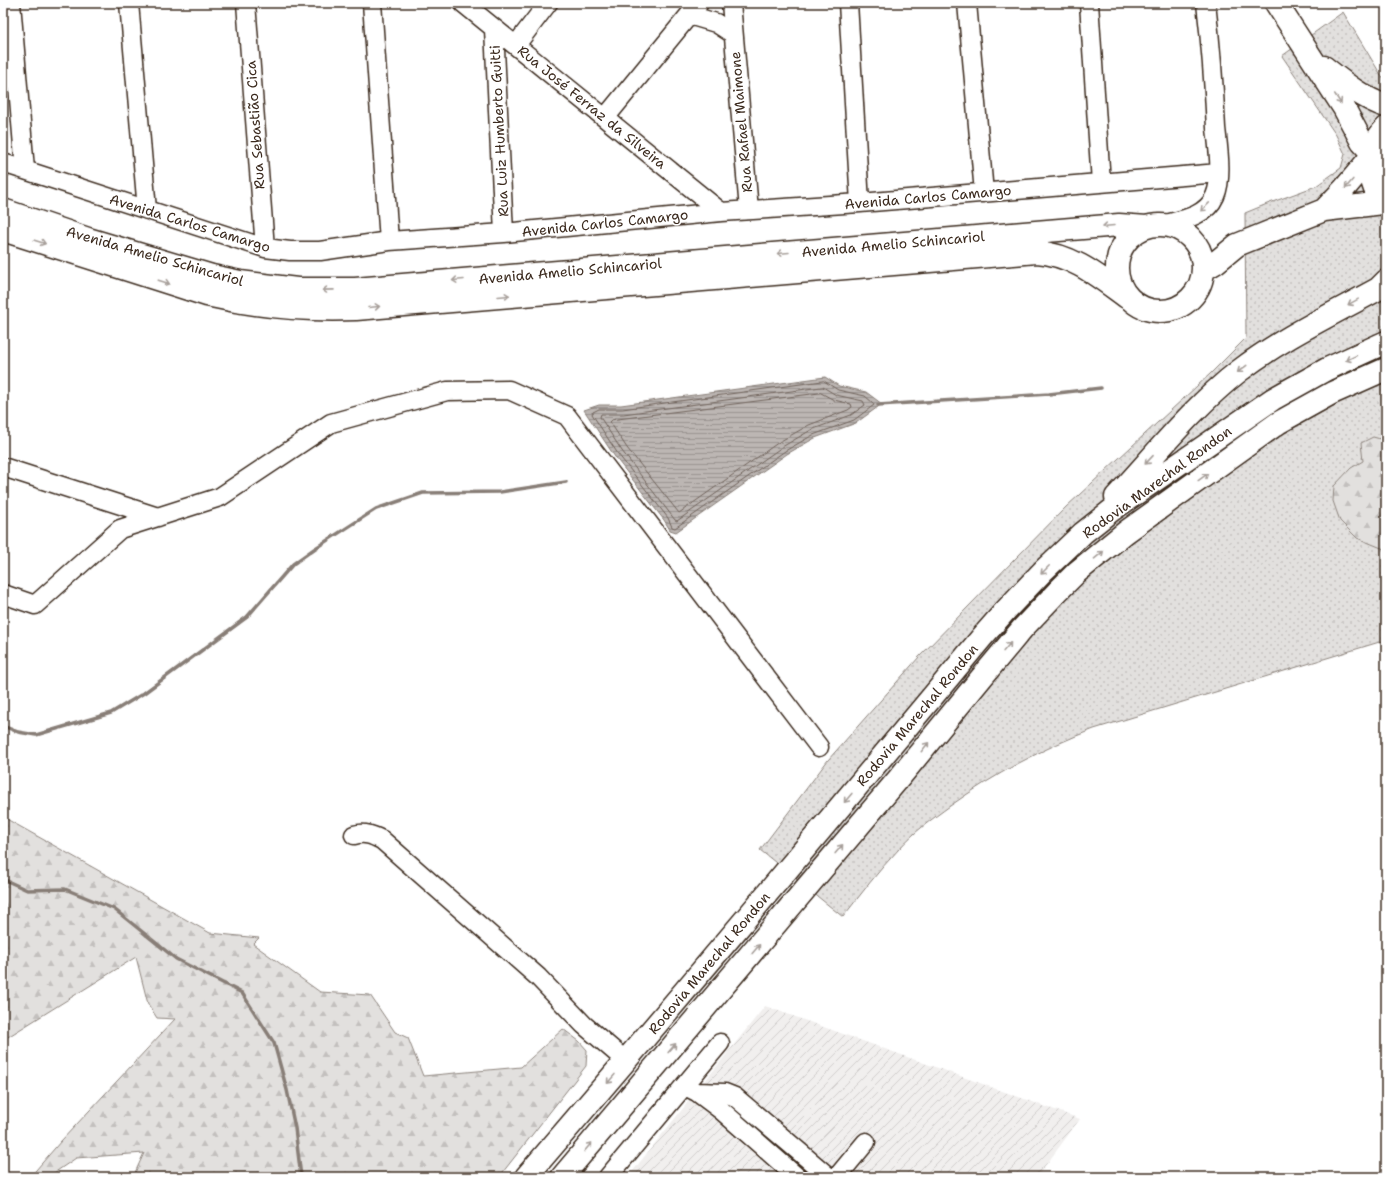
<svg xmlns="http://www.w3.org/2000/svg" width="1389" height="1180" viewBox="0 0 1389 1180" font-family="'Shantell Sans',sans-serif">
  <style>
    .industrial { fill: url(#industrial-furrows) }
    .grass { fill: url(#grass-dots); stroke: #8e857e }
    .forest { fill: url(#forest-firs); stroke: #8e857e }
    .water { fill: url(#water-rules); stroke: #887e77 }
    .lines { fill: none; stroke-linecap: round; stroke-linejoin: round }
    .shore { stroke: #6f625a; stroke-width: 1 }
    .stream { stroke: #887e77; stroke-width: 3.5 }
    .minor-casing { stroke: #3b2a1e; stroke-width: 21 }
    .major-casing { stroke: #3b2a1e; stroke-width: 25 }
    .highway-casing { stroke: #3b2a1e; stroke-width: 25 }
    .minor { stroke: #fff; stroke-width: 18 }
    .major { stroke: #fff; stroke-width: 22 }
    .highway { stroke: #fff; stroke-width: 22 }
    .oneway { stroke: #a79f9a }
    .labels { text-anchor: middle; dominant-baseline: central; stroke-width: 3; stroke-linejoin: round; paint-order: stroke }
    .street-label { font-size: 14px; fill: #3b2a1e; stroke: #fff }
  </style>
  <defs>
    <pattern id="industrial-furrows" width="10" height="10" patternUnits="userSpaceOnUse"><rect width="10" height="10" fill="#f1efee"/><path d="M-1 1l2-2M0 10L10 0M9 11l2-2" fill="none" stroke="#d0cdcc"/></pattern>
    <pattern id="grass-dots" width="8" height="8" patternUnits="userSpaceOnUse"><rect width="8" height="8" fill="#e2e0de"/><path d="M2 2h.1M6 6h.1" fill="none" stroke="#c3c0be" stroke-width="1.8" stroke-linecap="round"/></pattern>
    <pattern id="forest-firs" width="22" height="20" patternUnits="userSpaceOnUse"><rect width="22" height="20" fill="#e2e0de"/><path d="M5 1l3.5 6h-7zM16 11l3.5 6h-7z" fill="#c3c0be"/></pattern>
    <pattern id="water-rules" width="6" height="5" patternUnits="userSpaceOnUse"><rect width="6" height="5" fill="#bcb6b3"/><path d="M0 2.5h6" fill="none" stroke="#9a9491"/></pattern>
  </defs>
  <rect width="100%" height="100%" fill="#fff"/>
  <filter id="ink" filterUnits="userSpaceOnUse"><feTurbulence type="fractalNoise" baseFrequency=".025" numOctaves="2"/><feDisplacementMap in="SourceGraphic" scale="8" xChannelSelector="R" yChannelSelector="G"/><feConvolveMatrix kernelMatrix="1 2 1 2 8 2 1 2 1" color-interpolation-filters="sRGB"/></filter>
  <g filter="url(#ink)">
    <path class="industrial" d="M765,1006L1080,1119L1037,1177H628Z"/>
    <path class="grass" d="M1343,12L1384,80L1386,81V640L1094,729C1043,748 995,774 950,806C932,819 914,832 899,849C879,870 861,894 843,917L760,850L828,760L919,657L1066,507L1210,374L1246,338L1245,213L1267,204L1316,186L1341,168L1345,154L1336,135L1282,56Z"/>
    <path class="forest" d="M1373,437L1384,440L1386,452V549H1384L1357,538L1340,521L1333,501L1334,486L1351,468L1363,461L1361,443Z
      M3,817L210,933L259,938L253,944L320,992L370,995L395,1032L408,1038L423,1076L521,1067L563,1029L579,1041L587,1050L586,1066L499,1177H133L144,1153L76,1158L54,1173L52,1177H30L61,1141L175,1019L157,1018L148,1004L136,957L3,1040Z"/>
    <path class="water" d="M825,377L839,386L866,392L882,404L856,423L815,438L787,454L676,532L670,530L664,520L615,457L584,410L599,405H621Z"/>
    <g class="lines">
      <path class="shore" d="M824,381L838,390L865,396L873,403L874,405L854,420L813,435L785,451L675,528L672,527L668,518L618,454L592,414L593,412L599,409H622Z
        M823,387L836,395L863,401L865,405L851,415L811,430L782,447L677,521L675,520L622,451L600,417L601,414H623Z
        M821,393L834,400L851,404L852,407L848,410L809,425L779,442L679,513L627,448L610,422L612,420Z"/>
      <path class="stream" d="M878,405L1049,394L1101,388
        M3,726L18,732L36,735L111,713L144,693L247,617L293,564L314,549L376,509L423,493L500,492L566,482
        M3,879L27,890L65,889L114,909L176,959L242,993L274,1043L287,1090L295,1128L301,1177"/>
      <defs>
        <path id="minor" d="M11,3L25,170
          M129,3L147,210
          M246,3L265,248
          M372,3L389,241
          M463,3L721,212
          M731,3L749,210
          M848,3L860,203
          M967,3L984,193
          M1089,3L1101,183
          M689,15L716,23L733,34
          M494,29L504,233
          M516,45L548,3
          M605,118L699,3
          M3,163L265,248L290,251H320L389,241L504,233L721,212L860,203L1219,173
          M1161,225C1181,220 1206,217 1215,196C1223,178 1218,147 1216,128C1214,87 1211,45 1206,3
          M3,467L158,517
          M3,594L35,605L120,529L220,497L331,423L447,391L509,390L567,416L819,747
          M354,835C365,832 372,835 382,840L538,977L584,1025L626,1061
          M685,1086L697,1092L725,1093L735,1097L829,1177
          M697,1092L721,1110L797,1177
          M608,1177L720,1043
          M837,1177L866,1142"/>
        <path id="major" d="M1276,3L1344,108L1362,142L1372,153
          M1324,67C1343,82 1362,98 1386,106
          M1386,128C1365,149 1366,185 1386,205
          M3,210L88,239L212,276L240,282L297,289H355L1119,225L1147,227
          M1324,210L1344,189L1371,157
          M1117 268a43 43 0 1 1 86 0a43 43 0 1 1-86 0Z
          M3,230L207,295C258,307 303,311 356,309L1037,252C1074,255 1099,277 1128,298
          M1203,270L1215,263L1237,245L1324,210L1383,203"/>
        <path id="highway" d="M1116,497C1156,454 1193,407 1239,371C1282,338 1331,315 1378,289L1386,281
          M526,1177C680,998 832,817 983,636L1005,611L1044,570L1083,533L1112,510L1273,399L1327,369L1386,342
          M562,1177L900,777L982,677L1022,629L1059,590L1077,572L1126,532L1278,423L1332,393L1386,369"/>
      </defs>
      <use href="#minor" class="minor-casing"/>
      <use href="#major" class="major-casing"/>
      <use href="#highway" class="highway-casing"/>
      <use href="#minor" class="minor"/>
      <use href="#major" class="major"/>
      <use href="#highway" class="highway"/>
    </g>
    <defs><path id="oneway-shaft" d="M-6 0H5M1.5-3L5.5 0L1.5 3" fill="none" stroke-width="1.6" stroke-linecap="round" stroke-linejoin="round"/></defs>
    <g class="oneway">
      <use href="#oneway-shaft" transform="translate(1338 99) rotate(57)"/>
      <use href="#oneway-shaft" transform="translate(1349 184) rotate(130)"/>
      <use href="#oneway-shaft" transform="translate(1205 207) rotate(136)"/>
      <use href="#oneway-shaft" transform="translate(1108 226) rotate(175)"/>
      <use href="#oneway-shaft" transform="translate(40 242) rotate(18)"/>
      <use href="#oneway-shaft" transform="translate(783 253) rotate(175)"/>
      <use href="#oneway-shaft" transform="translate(458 280) rotate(175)"/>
      <use href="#oneway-shaft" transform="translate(164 282) rotate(18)"/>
      <use href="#oneway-shaft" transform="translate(328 290) rotate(179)"/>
      <use href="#oneway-shaft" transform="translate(504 296) rotate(-5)"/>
      <use href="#oneway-shaft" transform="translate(1353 302) rotate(151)"/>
      <use href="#oneway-shaft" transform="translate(374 307) rotate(-5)"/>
      <use href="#oneway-shaft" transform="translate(1351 358) rotate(155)"/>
      <use href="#oneway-shaft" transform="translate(1242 369) rotate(143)"/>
      <use href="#oneway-shaft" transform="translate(1149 460) rotate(133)"/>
      <use href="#oneway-shaft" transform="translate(1203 477) rotate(-36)"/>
      <use href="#oneway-shaft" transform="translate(1099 555) rotate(-40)"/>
      <use href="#oneway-shaft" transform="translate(1045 570) rotate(135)"/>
      <use href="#oneway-shaft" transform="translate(1007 647) rotate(-50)"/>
      <use href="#oneway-shaft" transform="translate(925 747) rotate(-51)"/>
      <use href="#oneway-shaft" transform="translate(848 798) rotate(130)"/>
      <use href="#oneway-shaft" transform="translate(839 849) rotate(-50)"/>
      <use href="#oneway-shaft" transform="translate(756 949) rotate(-50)"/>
      <use href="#oneway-shaft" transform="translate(672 1048) rotate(-50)"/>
      <use href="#oneway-shaft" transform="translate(611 1079) rotate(131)"/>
      <use href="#oneway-shaft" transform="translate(588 1147) rotate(-50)"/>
    </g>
  </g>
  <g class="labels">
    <g class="street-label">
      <text transform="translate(592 107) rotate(39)">Rua José Ferraz da Silveira</text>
      <text transform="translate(741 122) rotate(-95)">Rua Rafael Maimone</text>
      <text transform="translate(255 125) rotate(-94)">Rua Sebastião Cica</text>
      <text transform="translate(499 131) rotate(-93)">Rua Luiz Humberto Guitti</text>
      <text transform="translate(928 197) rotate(-5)">Avenida Carlos Camargo</text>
      <text transform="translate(190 223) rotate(17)">Avenida Carlos Camargo</text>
      <text transform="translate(605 223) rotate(-6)">Avenida Carlos Camargo</text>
      <text transform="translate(893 244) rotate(-5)">Avenida Amelio Schincariol</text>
      <text transform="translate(155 256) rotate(16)">Avenida Amelio Schincariol</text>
      <text transform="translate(570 271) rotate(-5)">Avenida Amelio Schincariol</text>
      <text transform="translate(1157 482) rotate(-36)">Rodovia Marechal Rondon</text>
      <text transform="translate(917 715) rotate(-50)">Rodovia Marechal Rondon</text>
      <text transform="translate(709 963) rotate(-50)">Rodovia Marechal Rondon</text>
    </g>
  </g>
  <rect width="1389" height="1180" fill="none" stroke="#fff" stroke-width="16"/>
  <rect x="8" y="8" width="1373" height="1164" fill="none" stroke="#3b2a1e" stroke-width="1.5" filter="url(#ink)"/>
</svg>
